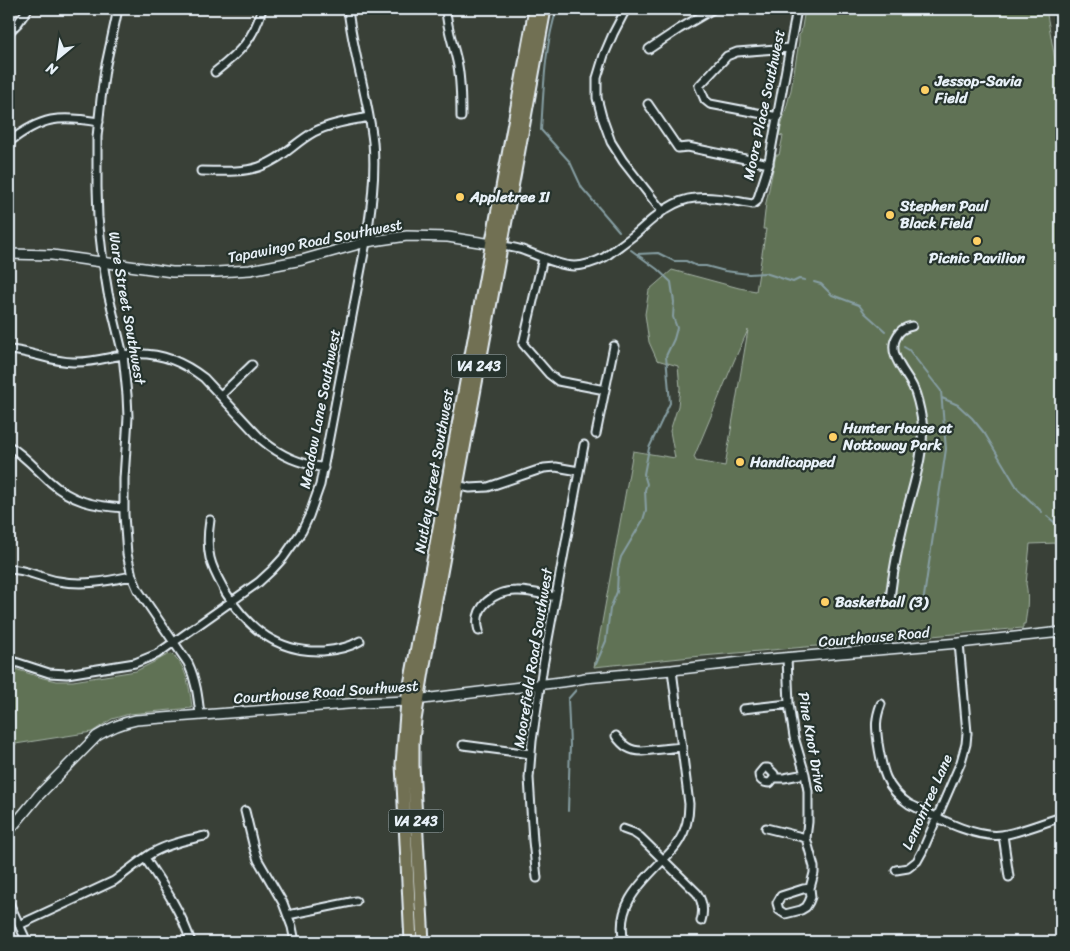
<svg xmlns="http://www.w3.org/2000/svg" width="1070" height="951" viewBox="0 0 1070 951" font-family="Sriracha,sans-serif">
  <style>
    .green { fill: #617255; stroke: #a4b2a6; fill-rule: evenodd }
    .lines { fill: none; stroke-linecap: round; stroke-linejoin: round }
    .stream { stroke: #869ea3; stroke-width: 2 }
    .minor-casing { stroke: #e8f1f8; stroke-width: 11 }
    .tertiary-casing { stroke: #e8f1f8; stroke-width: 12 }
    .primary-casing { stroke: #e8f1f8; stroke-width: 15 }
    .minor { stroke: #26332d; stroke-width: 7 }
    .tertiary { stroke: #26332d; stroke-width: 9 }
    .primary { stroke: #716f52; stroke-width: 11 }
    .poi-dot { fill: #ffd166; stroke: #26332d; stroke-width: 2 }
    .labels { text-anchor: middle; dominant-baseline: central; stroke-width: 4.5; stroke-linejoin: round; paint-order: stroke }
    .shield { fill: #26332d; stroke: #aeb8bb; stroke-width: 1 }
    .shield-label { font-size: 14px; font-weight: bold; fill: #e8f1f8 }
    .poi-label { font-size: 15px; font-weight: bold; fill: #e8f1f8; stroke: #26332d; text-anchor: start }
    .street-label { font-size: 15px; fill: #e8f1f8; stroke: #26332d }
  </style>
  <rect width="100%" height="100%" fill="#394037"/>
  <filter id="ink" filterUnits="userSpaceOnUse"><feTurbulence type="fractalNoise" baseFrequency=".02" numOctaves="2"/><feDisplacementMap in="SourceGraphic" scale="10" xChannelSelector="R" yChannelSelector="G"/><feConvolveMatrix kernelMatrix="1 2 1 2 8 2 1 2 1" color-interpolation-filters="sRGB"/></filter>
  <g filter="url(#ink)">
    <path class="green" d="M805,9H1046L1061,93V547L1057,543L1030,544L1026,584C1029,597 1027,611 1025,624H1023V628L691,657L594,667L633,451L675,458L670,431L678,406L680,388L678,366L657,360L649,342L645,314L649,290L672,270L739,288L756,291L766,229H763L766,203L776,155H779L783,136L779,135L791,90L799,42V35L801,33ZM748,330L725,466L696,461L694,457L734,361Z
      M172,654C187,666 190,690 192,708L129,714L112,719L92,732L9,745V667L43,678L56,681H73L136,671L158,660L167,655Z"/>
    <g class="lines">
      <path class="stream" d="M557,9C544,48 544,89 541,130L570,162L582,188L619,231
        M637,254L658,253L674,261H686L697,266H706L725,271L749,274L765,273L793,282L799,279L805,280
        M814,282L821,284L832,295L859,305L865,313L885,331
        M904,347L909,350L941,391L946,449L922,610
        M942,398L958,405L972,418L985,434L1018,489L1042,512
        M1047,516L1061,528
        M596,664L606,641L610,609L617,592L618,569L621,557L643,520L646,510L645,490L647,484L644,474L649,448L670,403L666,356L674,339L677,328L673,317L674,302L671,282L657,269L631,250
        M568,811L570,745L568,699L576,690"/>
      <defs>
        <path id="minor" d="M118,9L105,69L101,99L97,137V187L98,218L103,262L108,293L123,355L127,395L128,417L124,479V515L127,554L132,576L138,590L188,663C196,680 198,696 200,715
          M446,9C447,31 454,45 458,66C461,83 461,99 461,117
          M626,9L613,34L604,55L597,78V98L602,117L611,142L623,161L662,211
          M9,32L18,23L28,9
          M649,49L679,29L713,9
          M215,72C239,53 254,39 262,9
          M648,104L678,148L688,147L769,164
          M778,117L710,104L705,100L699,86L727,56L737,52L790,48
          M9,142C41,117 59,115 99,122
          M201,171C220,171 240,173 259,167C281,160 294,143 314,132C331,123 350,121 369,117
          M502,246C510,247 518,248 525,251C557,262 571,275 605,257C614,250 624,243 633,236C651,221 670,200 695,198C714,196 734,201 753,204L757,201L768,167L797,9
          M543,258L523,344L549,374L558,381L605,390
          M9,350C31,351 51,362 73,362C89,363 106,358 122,355C153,350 180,359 204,378L262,440C282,457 299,463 324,468
          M221,395L252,365
          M596,434L614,346
          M9,446C24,455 36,469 49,481C72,502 94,506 124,508
          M455,485L470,488L488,487L544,468L556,467L579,471
          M210,520C208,533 207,545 210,558C213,571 220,582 226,593C249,630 279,653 323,651C337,650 348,648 360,641
          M9,569C26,569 41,578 58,581C83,586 107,581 132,576
          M890,600C893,570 899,542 906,514C914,483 925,452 922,421C920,409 918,398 913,387C906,372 886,354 897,336C900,330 906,327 912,326
          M479,631C472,607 494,591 516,591C529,590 543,595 556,597
          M787,658L789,704L794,737L805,774L808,791V822L806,838L814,867V873L810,888L811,897L809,902L806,907L801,910L785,914L779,910L777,903L781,896L803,889L810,888
          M9,660L49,673L67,674L135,663L157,654L259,582L272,570L283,558L302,531L309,516L320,485L366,242C371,209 376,176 373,142C368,97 353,54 348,9
          M881,704C875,720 876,727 878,743C882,769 885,788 909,804C934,816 975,839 1002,835C1021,832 1043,823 1061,817
          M743,709L789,704
          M616,736C623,746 630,751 642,751L682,747
          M463,745L531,754
          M774,778V774L768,768H764L759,774C759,780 763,783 770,783L774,778H784L805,774
          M245,811L254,848L258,860L283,903L292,927L295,942
          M766,828L806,838
          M623,829L634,833L640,837L697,893C703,902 704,911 701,921
          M1003,835L1009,877
          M145,858C163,885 181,911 191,942
          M896,870L908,868L917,861L922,852L961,762L966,744L967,733L959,643
          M537,878L533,841L529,778L532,741L543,666L584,445
          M9,903L27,942
          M288,915L356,901
          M19,925L114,881C127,872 139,861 152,853C168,844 187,840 205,836
          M624,942C615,905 641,883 664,859C670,853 675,848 679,841C686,830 689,817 689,804L672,670"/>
        <path id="tertiary" d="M9,254L52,255L172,272H217L250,270L302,260L366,242L407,236L448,237L498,245
          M9,831L38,796L97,736C110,728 121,723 136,720L361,703L407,701L569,681L585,678L672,670L759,660L959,643L1061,632"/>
        <path id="primary" d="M411,942L402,764L407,701L535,9
          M423,942L413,766V743L415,720L424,665L545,9"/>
      </defs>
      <use href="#minor" class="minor-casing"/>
      <use href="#tertiary" class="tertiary-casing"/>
      <use href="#primary" class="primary-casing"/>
      <use href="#minor" class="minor"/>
      <use href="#tertiary" class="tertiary"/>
      <use href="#primary" class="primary"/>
    </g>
  </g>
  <g class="poi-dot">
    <circle cx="925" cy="90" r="5"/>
    <circle cx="460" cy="197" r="5"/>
    <circle cx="890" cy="215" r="5"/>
    <circle cx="977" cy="241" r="5"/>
    <circle cx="833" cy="437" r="5"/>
    <circle cx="740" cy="462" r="5"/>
    <circle cx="825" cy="602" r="5"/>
  </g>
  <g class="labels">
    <g class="shield">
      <rect x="451.5" y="354.5" width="55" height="23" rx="4"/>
      <rect x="388.5" y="809.5" width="55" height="23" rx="4"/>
    </g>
    <g class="shield-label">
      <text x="479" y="366">VA 243</text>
      <text x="416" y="821">VA 243</text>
    </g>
    <g class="poi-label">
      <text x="935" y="81">Jessop-Savia<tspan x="935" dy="17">Field</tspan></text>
      <text x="470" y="197">Appletree II</text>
      <text x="900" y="206">Stephen Paul<tspan x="900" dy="17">Black Field</tspan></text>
      <text x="977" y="258" text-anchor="middle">Picnic Pavilion</text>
      <text x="843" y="428">Hunter House at<tspan x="843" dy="17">Nottoway Park</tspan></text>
      <text x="750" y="462">Handicapped</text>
      <text x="835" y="602">Basketball (3)</text>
    </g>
    <g class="street-label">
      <text transform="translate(764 105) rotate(-78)">Moore Place Southwest</text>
      <text transform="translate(315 241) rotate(-11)">Tapawingo Road Southwest</text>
      <text transform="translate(127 308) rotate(80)">Ware Street Southwest</text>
      <text transform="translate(320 409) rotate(-79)">Meadow Lane Southwest</text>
      <text transform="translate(434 471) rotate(-80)">Nutley Street Southwest</text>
      <text transform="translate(874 637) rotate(-5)">Courthouse Road</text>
      <text transform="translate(533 658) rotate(-81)">Moorefield Road Southwest</text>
      <text transform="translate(326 692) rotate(-4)">Courthouse Road Southwest</text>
      <text transform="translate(812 742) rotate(80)">Pine Knot Drive</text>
      <text transform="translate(927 802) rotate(-66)">Lemontree Lane</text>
    </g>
  </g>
  <rect width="1070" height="951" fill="none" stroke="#26332d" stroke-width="30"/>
  <rect x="15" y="15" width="1040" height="921" fill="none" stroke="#e8f1f8" stroke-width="2" filter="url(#ink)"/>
  <g transform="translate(58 58) rotate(209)" stroke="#26332d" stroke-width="4" paint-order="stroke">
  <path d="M0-4L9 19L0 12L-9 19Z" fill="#e8f1f8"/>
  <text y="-8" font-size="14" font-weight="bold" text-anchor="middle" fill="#e8f1f8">N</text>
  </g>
</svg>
